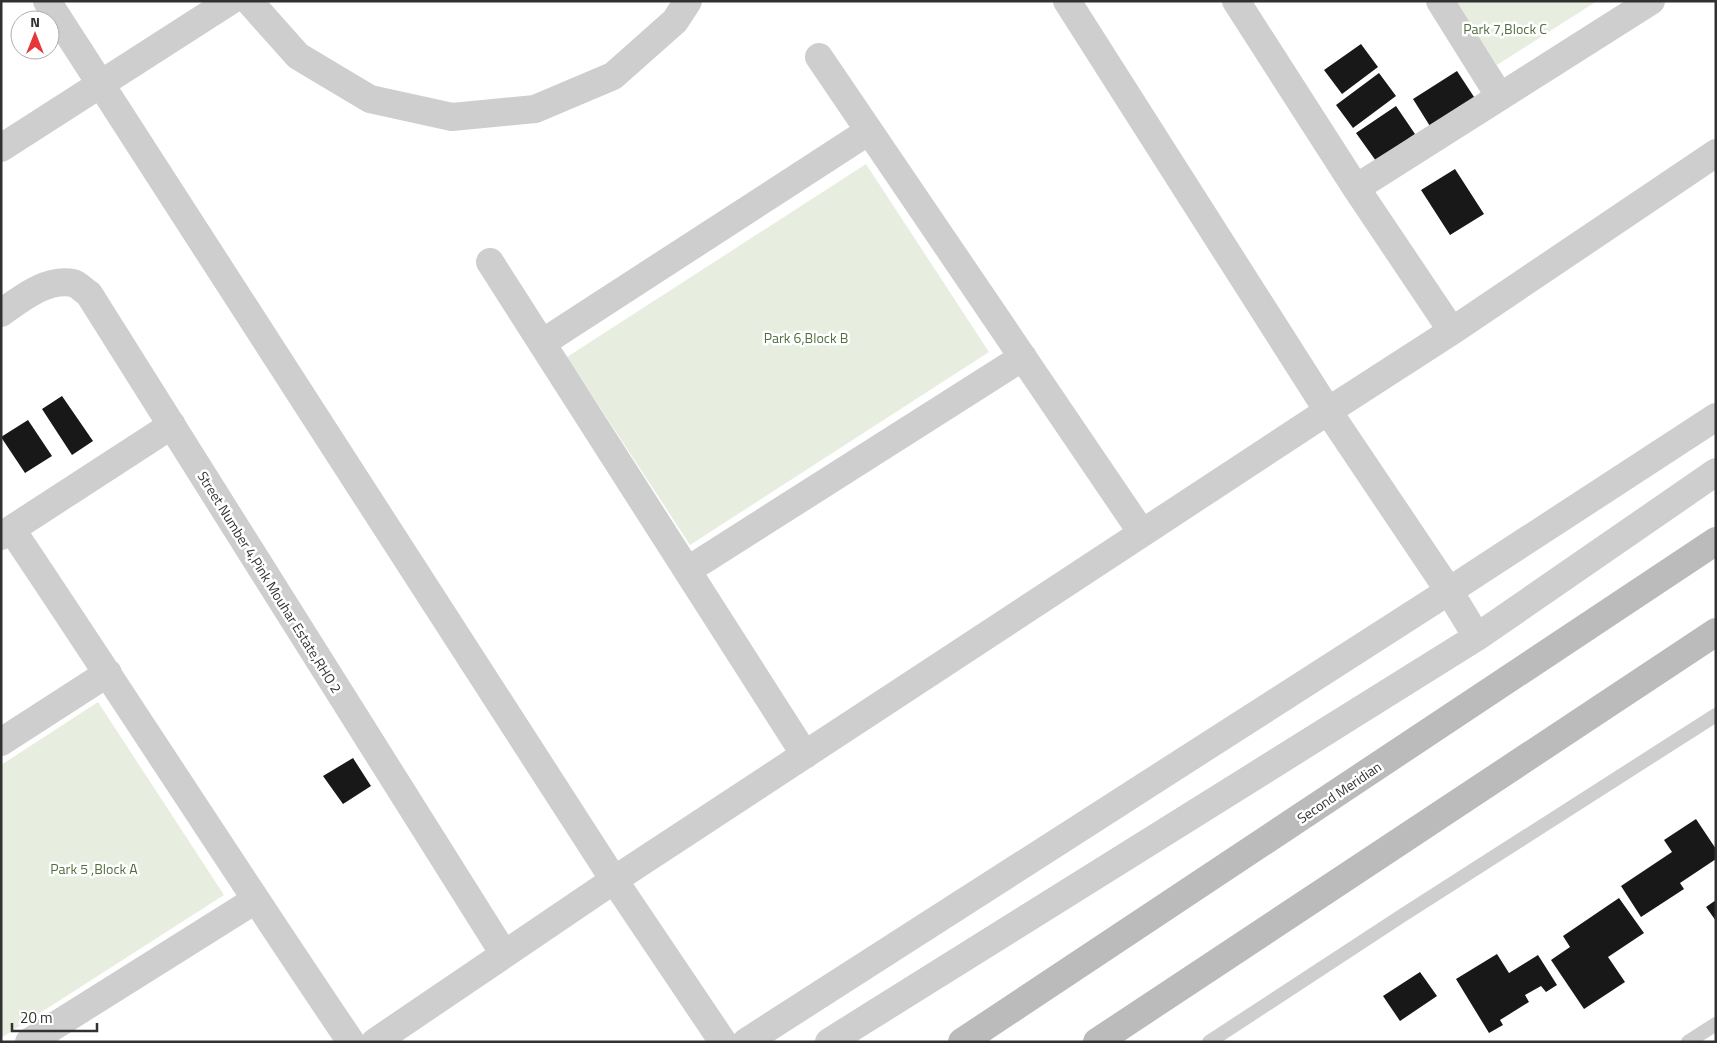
<svg xmlns="http://www.w3.org/2000/svg" width="1717" height="1043" viewBox="0 0 1717 1043" font-family="'Titillium Web',sans-serif">
  <style>
    .green { fill: #e7eee0 }
    .building { fill: #181818 }
    .lines { fill: none; stroke-linecap: round; stroke-linejoin: round }
    .lane { stroke: #cecece; stroke-width: 14 }
    .street { stroke: #cecece; stroke-width: 28 }
    .secondary { stroke: #bbb; stroke-width: 28 }
    .labels { text-anchor: middle; dominant-baseline: central; stroke-width: 5; stroke-linejoin: round; paint-order: stroke }
    .park-label { font-size: 14px; fill: #526e3e; stroke: #fff }
    .street-label { font-size: 14px; fill: #313131; stroke: #fff }
  </style>
  <rect width="100%" height="100%" fill="#fff"/>
  <path class="green" d="M1456,1H1597L1497,65Z
    M866,164L989,352L690,545L567,357Z
    M98,702L224,895L1,1038V765Z"/>
  <path class="building" d="M1361,44L1378,67L1342,94L1324,70Z
    M1457,71L1478,103L1433,131L1413,99Z
    M1379,73L1396,96L1353,128L1336,105Z
    M1396,106L1415,134L1376,161L1356,133Z
    M1455,169L1484,214L1450,235L1421,190Z
    M62,396L93,441L72,455L42,409Z
    M28,420L52,456L25,473L1,437Z
    M353,758L371,786L343,804L323,776Z
    M1696,819L1716,849V859L1680,883L1684,889L1641,917L1621,886L1672,852L1664,840Z
    M1619,898L1644,933L1608,957L1625,982L1584,1009L1551,960L1570,947L1563,936Z
    M1716,900V921L1706,907Z
    M1497,954L1509,973L1538,955L1557,985L1546,992L1541,986L1525,995L1529,1002L1500,1020L1503,1025L1489,1033L1456,979Z
    M1420,972L1437,996L1400,1021L1383,996Z"/>
  <g class="lines">
    <path class="lane" d="M1209,1042L1403,915L1716,715
      M1688,1042L1716,1024"/>
    <path class="street" d="M47,1L614,880L723,1042
      M249,1L298,56L370,99L452,117L535,109L613,76L675,21L688,1
      M1067,1L1328,411L1449,591L1477,637
      M1236,1L1356,188L1452,331
      M1440,1L1500,97
      M819,57L1142,533
      M1,148L230,1
      M1356,188L1651,1
      M490,262L805,755
      M1,313C21,299 46,278 73,283C78,284 84,291 89,294L504,954
      M542,343L869,131
      M12,530C126,700 236,872 351,1042
      M1,536L172,425
      M688,570L1023,357
      M1,742L108,673
      M29,1042L255,900
      M375,1042L614,880L1328,411L1452,331L1716,153
      M746,1042L1449,591L1716,417
      M829,1042L1477,637L1716,472"/>
    <path class="secondary" d="M962,1042L1716,541
      M1097,1042L1716,632"/>
  </g>
  <g class="labels">
    <g class="park-label">
      <text x="1505" y="28">Park 7,Block C</text>
      <text x="806" y="337">Park 6,Block B</text>
      <text x="94" y="868">Park 5 ,Block A</text>
    </g>
    <g class="street-label">
      <text transform="translate(270 582) rotate(58)">Street Number 4,Pink Mouhar Estate,RHO 2</text>
      <text transform="translate(1339 792) rotate(-34)">Second Meridian</text>
    </g>
  </g>
  <rect width="1717" height="1043" fill="none" stroke="#313131" stroke-width="5"/>
  <g transform="translate(35 35)"><circle r="24" fill="#ffffff" stroke="#adadad"/>
  <path d="M0-4L9 19L0 12L-9 19Z" fill="#e5373a"/>
  <text y="-8" font-size="14" font-weight="bold" text-anchor="middle" fill="#313131">N</text>
  </g>
  <path d="M12 1023v8h85v-8" fill="none" stroke="#313131" stroke-width="2.5"/>
  <text x="20" y="1023" font-size="15" fill="#313131" stroke="#ffffff" stroke-width="4" paint-order="stroke">20 m</text>
</svg>
